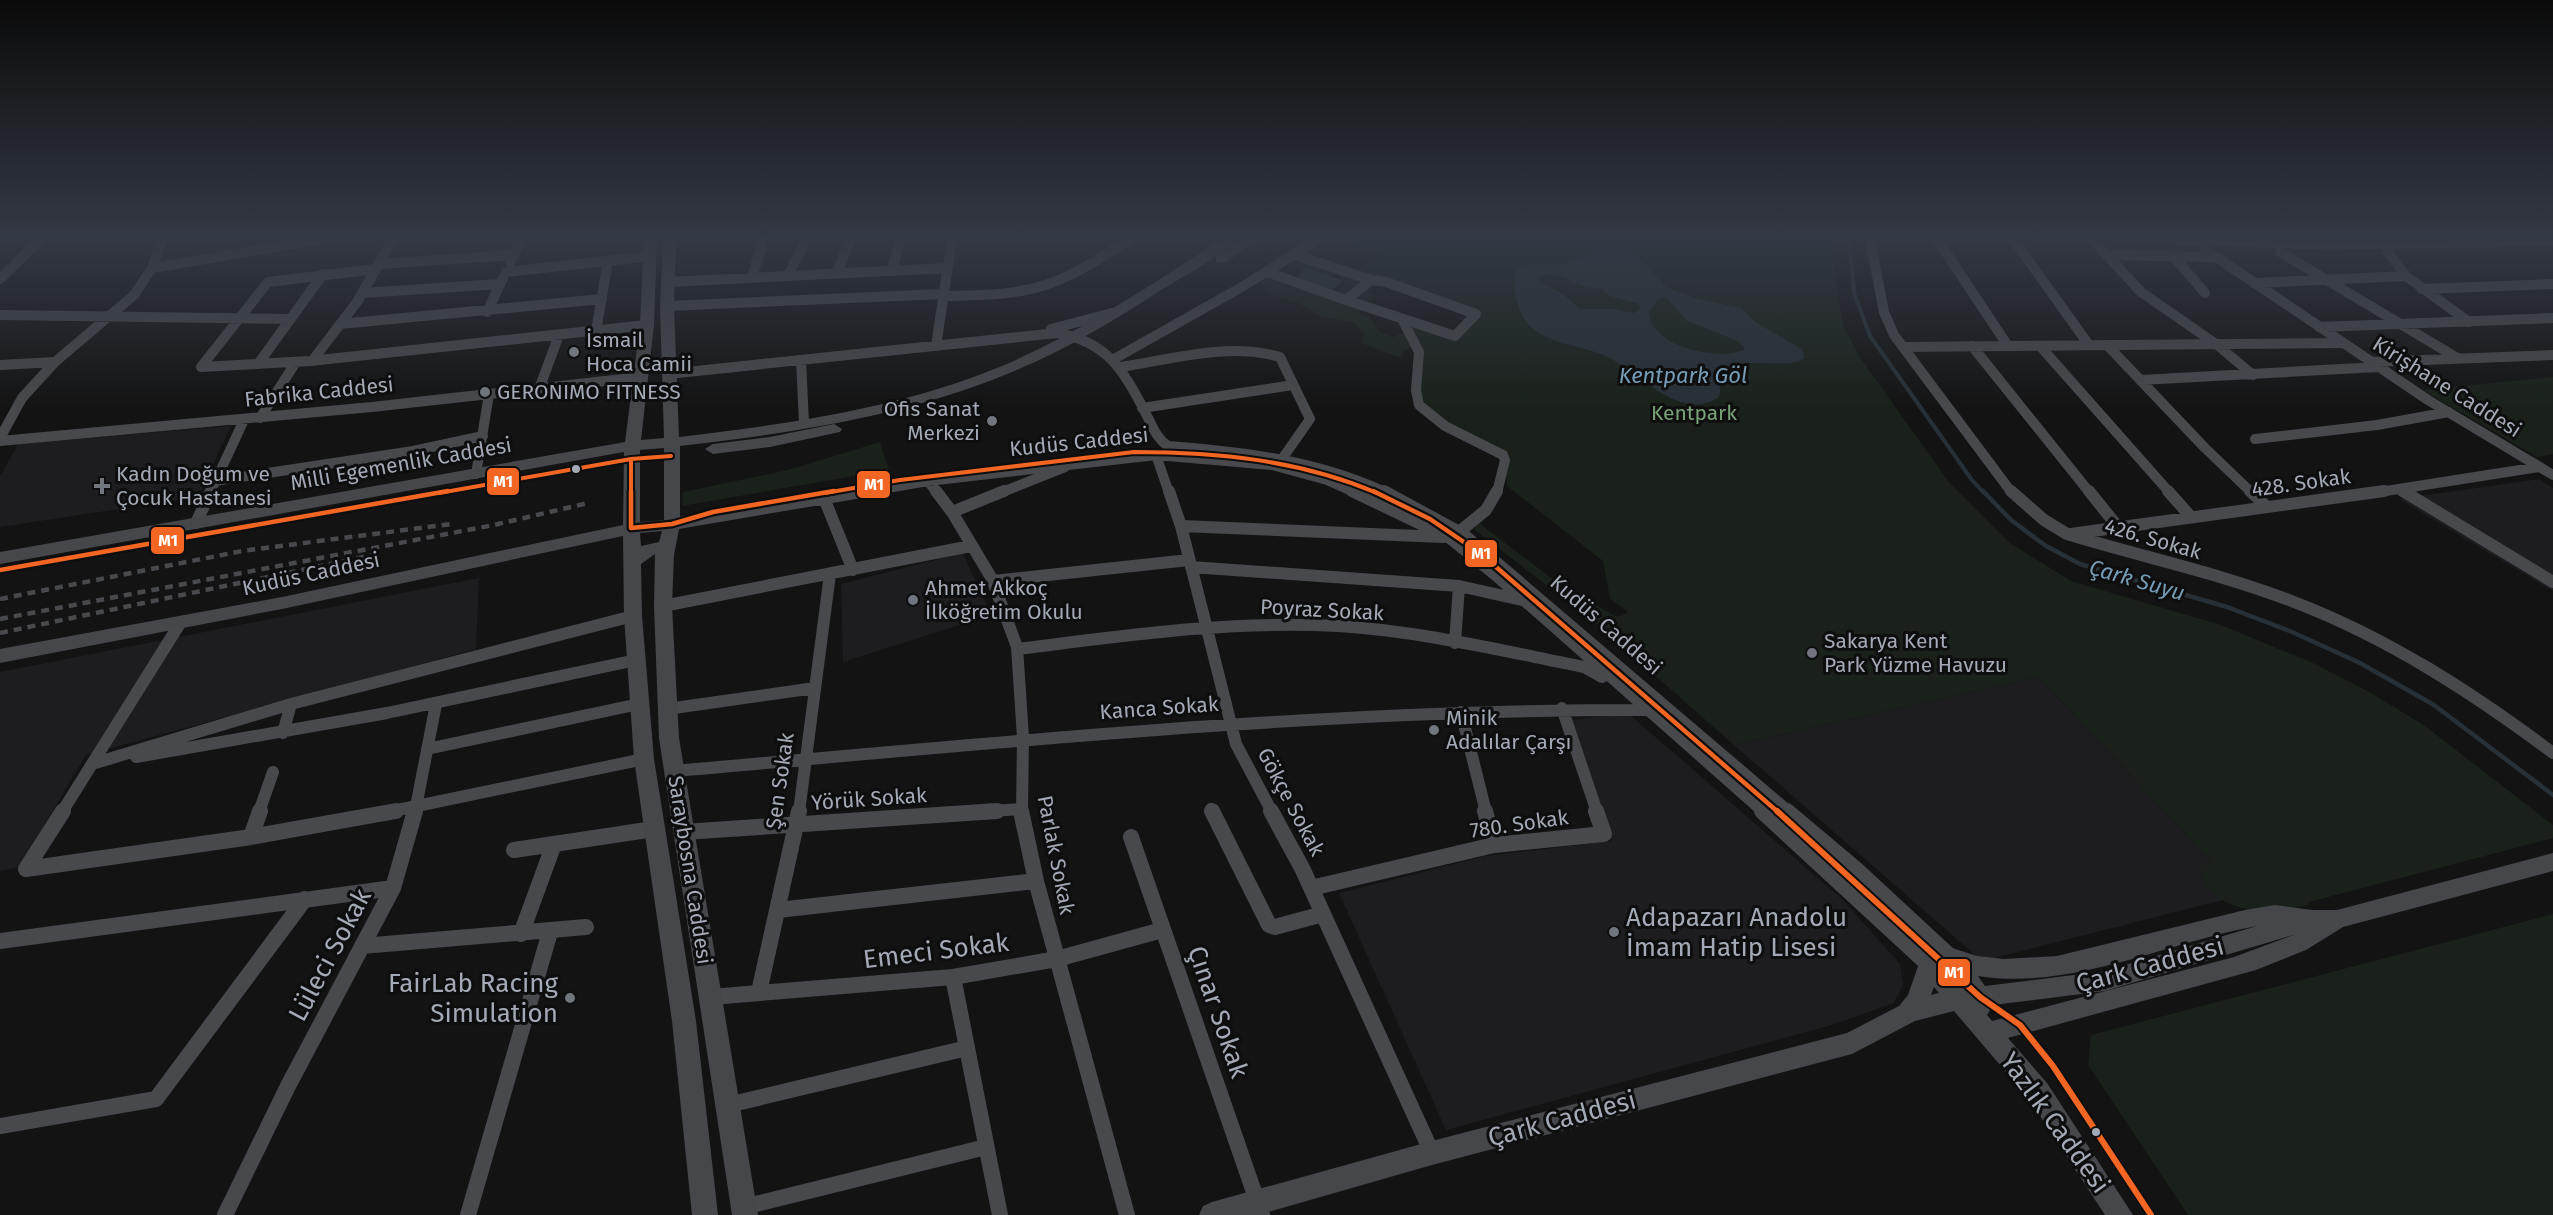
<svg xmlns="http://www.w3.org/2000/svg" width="2553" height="1215" viewBox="0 0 2553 1215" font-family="'Fira Sans',sans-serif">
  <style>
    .built { fill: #1d1d20 }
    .green { fill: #19211a }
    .water { fill: #263036; fill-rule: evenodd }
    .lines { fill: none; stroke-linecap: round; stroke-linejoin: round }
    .stream-far1 { stroke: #263036; stroke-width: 4 }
    .stream { stroke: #263036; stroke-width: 4.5 }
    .street-far2 { stroke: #47494c; stroke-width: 10 }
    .street-far1 { stroke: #47494c; stroke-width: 12 }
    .street { stroke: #47494c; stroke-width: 16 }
    .secondary { fill: #46474b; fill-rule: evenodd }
    .rail { stroke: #47494c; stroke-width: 4.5; stroke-dasharray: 8 6; stroke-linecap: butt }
    .bus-1-far2-casing { stroke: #0e0e0f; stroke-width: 8 }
    .bus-1-far1-casing { stroke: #0e0e0f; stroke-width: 9 }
    .bus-1-casing { stroke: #0e0e0f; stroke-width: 10 }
    .bus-1-far2 { stroke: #f26522; stroke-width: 4 }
    .bus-1-far1 { stroke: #f26522; stroke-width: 4.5 }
    .bus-1 { stroke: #f26522; stroke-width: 6 }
    .poi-dot { fill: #71757d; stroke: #0e0e0f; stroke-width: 2 }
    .bus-dot { fill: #a3aab6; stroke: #0e0e0f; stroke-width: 2 }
    .labels { text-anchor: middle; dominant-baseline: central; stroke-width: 6; stroke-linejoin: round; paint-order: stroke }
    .poi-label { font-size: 21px; fill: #a3aab6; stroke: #0e0e0f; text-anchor: start }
    .street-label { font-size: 21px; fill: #a3aab6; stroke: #0e0e0f }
    .park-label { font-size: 21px; fill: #78a378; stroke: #0e0e0f }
    .water-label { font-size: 22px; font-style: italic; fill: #769cb5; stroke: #0e0e0f }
    .near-poi-label { font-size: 26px; fill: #a3aab6; stroke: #0e0e0f; text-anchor: start }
    .near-street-label { font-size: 26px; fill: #a3aab6; stroke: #0e0e0f }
    .line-badge { stroke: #0e0e0f; stroke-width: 2 }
    .badge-label { font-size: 16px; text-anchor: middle; font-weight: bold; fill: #fff }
  </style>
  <rect width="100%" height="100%" fill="#131313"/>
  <path class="built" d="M231,426L198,497L0,527V476L18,444Z
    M2539,479L2553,488V591L2399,499Z
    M963,553L991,615L843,662L841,584Z
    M479,578L476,649L86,755L19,867L0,871V672Z
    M2039,677L2243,895L1982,961L1734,745Z
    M1629,714L1843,900L1900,964L1903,985L1894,1003L1832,1025L1446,1130L1339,893L1486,856L1612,841L1570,720Z"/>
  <path class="green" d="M1337,239H1830L1843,326L1861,359L1949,482L2010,543L2071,581L2221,625L2313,663L2373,694L2425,726L2553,825V838L2309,902L2308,905C2275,913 2233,917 2208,887C2204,881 2202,871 2200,865L2212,862L2039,677L1734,745L1600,627L1474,529L1479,523L1566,589L1617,617L1628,612L1610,599L1603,561L1507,486L1505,460L1418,405L1415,346L1405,350L1400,358L1361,343L1365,334L1353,322L1323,317L1296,302L1269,295L1260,284L1266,275C1289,283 1327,305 1346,284L1337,274C1324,281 1303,275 1293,266L1294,261C1328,258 1346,263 1372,284L1373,289L1369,291L1376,297L1368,302L1359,314L1369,316L1379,331L1393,337L1406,331L1403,321L1455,336L1476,314L1358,271L1380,254Z
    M2553,377V454L2537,457L2423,390Z
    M880,442L889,470L682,506L683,492L788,470Z
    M2553,914V1215H2188L2088,1065L2091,1035Z"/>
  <path class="water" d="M1611,248L1635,254L1666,287L1694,298L1741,308L1755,322L1802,349L1804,358C1787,373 1728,350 1720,378C1719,384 1721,391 1719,397C1678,424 1640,370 1605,356C1572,341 1526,345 1517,301C1514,290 1513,280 1517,270C1532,259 1551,268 1567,263C1583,259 1594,248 1611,248ZM1546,274L1561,276L1584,287L1602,289L1610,296L1639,304L1640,309L1634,313L1613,309H1580L1563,294L1540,283L1538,277ZM1666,297L1687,321L1738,341L1744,347V350C1718,361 1650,347 1649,312L1658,299Z
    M1307,268L1344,281L1332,290L1296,277Z"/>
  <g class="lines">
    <path class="stream-far1" d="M1849,239L1854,293L1870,336L1972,480L1984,493"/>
    <path class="stream" d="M1983,491L2011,520L2046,546L2080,564L2227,607L2292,632L2360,663L2434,705L2553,795"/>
    <path class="street-far2" d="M1870,239L1884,312L1894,335L2012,493
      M1937,239L2008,346
      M2013,239L2089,345
      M2092,239L2141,292L2216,344L2253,375
      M2204,246L2206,250L2428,400L2553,475
      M2280,252L2459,359
      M2388,252L2406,276L2469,322
      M2106,255L2216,257
      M2174,257L2205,293
      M510,262L521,239
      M378,264L513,255
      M152,268L323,239
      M376,269L268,282L201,367L310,361L647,325
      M892,271L900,239
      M506,272L651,256
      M1267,272L1346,300L1371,280L1296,255
      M836,274L851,239
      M788,276L806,239
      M752,278L763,239
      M0,279L41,239
      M668,282L947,268
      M2254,283L2406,276
      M2422,289L2553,284
      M362,293L500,284
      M943,296C977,295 1012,296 1045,285C1076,275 1103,256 1131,239
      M1346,300L1455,336L1476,314L1386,282L1371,280
      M667,306L943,294
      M487,312L503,278
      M0,315L291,319
      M1403,321L1419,352L1416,390L1419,405L1445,426L1503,455L1505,460L1497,493
      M340,324L602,299
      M2319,327L2553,318
      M1051,329L1112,313
      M596,331L608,261
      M2107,345L2205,448L2252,493
      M936,346L952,239
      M1972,346L2090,493
      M2040,346L2170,493
      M1904,347L2342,343
      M1114,359L1240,288L1319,239
      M801,360L804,423
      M312,361L357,302L393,239
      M2370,362L2553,355
      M258,364L323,274
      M0,365L55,362
      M1121,367C1173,359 1228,342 1280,357L1310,419L1282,459
      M668,374L1057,333C1106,341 1124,370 1145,412C1152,425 1156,438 1168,446C1244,452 1317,460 1387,493
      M2140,380L2378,367
      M539,389L559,335
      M1142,408L1293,385
      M260,418L296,362
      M0,438L22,398L55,362L134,295L152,268L162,239
      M2255,439L2377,425L2449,412
      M0,441L372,407L641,377
      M1156,455L1169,493
      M476,474L489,394
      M215,481L413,451L483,436
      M928,481L937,493
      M2399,489L2405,493
      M210,493L244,420
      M858,493L928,481L1156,455L1272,465L1327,480L1356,493
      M1000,493L1065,467
      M2373,493L2539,467"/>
    <path class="street-far1" d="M936,491L952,512L992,579L1017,647L1023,738L1022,812
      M1169,491L1181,526L1236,744L1272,812
      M1352,491L1450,538L1497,576L1764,812
      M1384,491L1463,534L1789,812
      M2011,491L2044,520L2067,534C2142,557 2220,573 2294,602C2388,638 2473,693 2553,753
      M2089,491L2118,527
      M2168,491L2191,517
      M2250,491L2267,507
      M2403,491L2553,582
      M824,498L853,570
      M952,512L1004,491
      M196,523L211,491
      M672,524L867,491
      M1181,526L1443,537
      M1459,532L1486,510L1497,491
      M2071,534L2384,491
      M1191,567L1459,586L1522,600
      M993,581L1189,560
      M663,606L971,546
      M1455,643L1459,586
      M1017,649C1123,636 1230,620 1338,626C1421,631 1503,651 1584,667L1602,677
      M1562,708L1597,812
      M667,709L815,688
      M1461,712L1486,812
      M283,733L291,704
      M427,749L639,704
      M136,757L387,713L636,660
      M92,764L179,625
      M674,771C999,743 1322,709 1649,710
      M1211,809L1213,812
      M62,812L92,764L291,704L633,616
      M259,812L273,772
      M388,812L644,759
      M415,812L436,704
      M799,812L830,574
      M975,812L1021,809"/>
    <path class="street" d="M1021,811L1036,881L1127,1215
      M1212,811L1269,925L1275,927L1323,914
      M1271,811L1303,870L1432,1153
      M1485,811L1494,845
      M1762,811L1929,965
      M1787,811L1857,870L1952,958
      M684,832L997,811
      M251,837L260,811
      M1131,837L1262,1215
      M514,850L654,829
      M26,869L63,811
      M26,869L251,837L396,811
      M1311,888L1494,845L1604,834L1596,811
      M778,910L1036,881
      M521,934L554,844
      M0,941L393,888
      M362,946L586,927
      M953,977L1000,1215
      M759,992L799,811
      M711,997L953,977L1057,959L1162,930
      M728,1105L967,1048
      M0,1126L156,1099L305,899
      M744,1207L986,1147
      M225,1215L288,1086L393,888L415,811
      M468,1215L550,932"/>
    <path class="secondary" d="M644,239H657L654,325L641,440L664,438L660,306L663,239H676L674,306L679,437C787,424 896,409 997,368C1077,335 1149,286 1222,239H1237C1221,257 1180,278 1158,292C1110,323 1060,353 1007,374C902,417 791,433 680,446V524L674,555L672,606L679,738L758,1215H732L659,738L654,606L655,554L641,564L642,616L654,759L696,1021L718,1215H692L672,1021L634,759L624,616L623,536L282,609L0,663V649L282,597L623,525L624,452L0,564V552L625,442L640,325ZM664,448V520L640,522V450ZM662,531L659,542L641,546L640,533Z
      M1243,239H1259L1226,262H1216V256Z
      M2164,239L2332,242L2553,239V246L2332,250L2211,246L2205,243C2197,250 2172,245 2164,239Z
      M834,424L842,429L840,432L770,447L713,454L705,449L713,444L770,437Z
      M2553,853V871L2343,927L2306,950L2256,970L2008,1038L2047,1083L2133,1215H2105L2029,1099L1954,1011L1915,1021L1852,1054L1432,1165L1258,1215H1199L1203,1206L1212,1202L1432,1141L1847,1033L1899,1006L1908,995L1921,958C1935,953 1940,961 1948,971L1941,958L1944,951L1952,948L1977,956L2004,959L2057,956L2245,910L2275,905L2312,910H2337ZM2257,926L2105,971L1985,986L1978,976C2071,991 2167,942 2257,926ZM2296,934L2234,957L1992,1021L1987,1015L1993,1005L2105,991ZM1934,987L1939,993L1931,995Z"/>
    <path class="rail" d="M0,599L242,551L451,524
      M0,619L494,525L588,503
      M0,633L378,554"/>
    <defs>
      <path id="bus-1-far2" d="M631,459V493
        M439,493L631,459L671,456
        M825,493L900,480L1134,452C1217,452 1300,460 1377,493"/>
      <path id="bus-1-far1" d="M631,491V528L672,524L713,512L834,491
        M1373,491L1430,519L1480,553L1778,812
        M0,570L448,491"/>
      <path id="bus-1" d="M1777,811L1980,997L2020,1025L2053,1066L2151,1215"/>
    </defs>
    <use href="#bus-1-far2" class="bus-1-far2-casing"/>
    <use href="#bus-1-far1" class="bus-1-far1-casing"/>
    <use href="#bus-1" class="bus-1-casing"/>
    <use href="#bus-1-far2" class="bus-1-far2"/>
    <use href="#bus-1-far1" class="bus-1-far1"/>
    <use href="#bus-1" class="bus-1"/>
  </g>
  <linearGradient id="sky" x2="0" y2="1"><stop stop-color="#0a0a0a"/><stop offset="0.58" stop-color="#333944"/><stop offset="1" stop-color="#333944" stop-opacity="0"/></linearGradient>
  <rect width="2553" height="409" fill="url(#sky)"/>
  <g class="poi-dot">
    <circle cx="574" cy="352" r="6"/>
    <circle cx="485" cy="392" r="6"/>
    <circle cx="992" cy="421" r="6"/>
    <path d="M99 477h6v6h6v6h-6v6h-6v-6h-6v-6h6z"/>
    <circle cx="913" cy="600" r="6"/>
    <circle cx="1812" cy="653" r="6"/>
    <circle cx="1434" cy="730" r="6"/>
    <circle cx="1614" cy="932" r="6"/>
    <circle cx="570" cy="998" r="6"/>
  </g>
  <g class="bus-dot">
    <circle cx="576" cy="469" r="5"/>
    <circle cx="2096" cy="1132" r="5"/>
  </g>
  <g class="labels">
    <g class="poi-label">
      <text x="586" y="340">İsmail<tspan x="586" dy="24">Hoca Camii</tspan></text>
      <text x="497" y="392">GERONIMO FITNESS</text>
      <text x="980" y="409" text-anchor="end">Ofis Sanat<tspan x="980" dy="24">Merkezi</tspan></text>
      <text x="116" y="474">Kadın Doğum ve<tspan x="116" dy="24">Çocuk Hastanesi</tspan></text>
      <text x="925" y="588">Ahmet Akkoç<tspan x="925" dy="24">İlköğretim Okulu</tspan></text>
      <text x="1824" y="641">Sakarya Kent<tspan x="1824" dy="24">Park Yüzme Havuzu</tspan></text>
      <text x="1446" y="718">Minik<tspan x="1446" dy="24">Adalılar Çarşı</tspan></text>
    </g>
    <g class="street-label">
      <text transform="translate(2447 387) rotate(32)">Kirişhane Caddesi</text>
      <text transform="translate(319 392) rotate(-6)">Fabrika Caddesi</text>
      <text transform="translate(1079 442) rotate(-6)">Kudüs Caddesi</text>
      <text transform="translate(401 464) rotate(-10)">Milli Egemenlik Caddesi</text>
      <text transform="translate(2301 483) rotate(-8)">428. Sokak</text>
      <text transform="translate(2153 539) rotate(16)">426. Sokak</text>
      <text transform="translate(311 574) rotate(-12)">Kudüs Caddesi</text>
      <text transform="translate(1322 610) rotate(3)">Poyraz Sokak</text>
      <text transform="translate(1606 625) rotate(41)">Kudüs Caddesi</text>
      <text transform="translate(1159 708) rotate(-4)">Kanca Sokak</text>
      <text transform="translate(780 781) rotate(-82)">Şen Sokak</text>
      <text transform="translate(869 799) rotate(-4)">Yörük Sokak</text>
      <text transform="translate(1291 802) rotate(62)">Gökçe Sokak</text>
      <text transform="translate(1519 824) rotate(-8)">780. Sokak</text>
      <text transform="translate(1056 855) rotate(79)">Parlak Sokak</text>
      <text transform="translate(690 870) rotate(81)">Saraybosna Caddesi</text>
    </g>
    <g class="park-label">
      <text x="1694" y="413">Kentpark</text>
    </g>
    <g class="water-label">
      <text x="1683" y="375">Kentpark Göl</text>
      <text transform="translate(2137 580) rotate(16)">Çark Suyu</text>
    </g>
    <g class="near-poi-label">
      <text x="1626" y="917">Adapazarı Anadolu<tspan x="1626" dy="30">İmam Hatip Lisesi</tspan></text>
      <text x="558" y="983" text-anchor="end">FairLab Racing<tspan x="558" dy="30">Simulation</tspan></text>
    </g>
    <g class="near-street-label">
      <text transform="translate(936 951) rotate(-7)">Emeci Sokak</text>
      <text transform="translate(330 955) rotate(-62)">Lüleci Sokak</text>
      <text transform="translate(2150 965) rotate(-15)">Çark Caddesi</text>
      <text transform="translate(1218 1012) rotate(71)">Çınar Sokak</text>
      <text transform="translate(1562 1119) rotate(-15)">Çark Caddesi</text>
      <text transform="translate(2055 1123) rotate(54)">Yazlık Caddesi</text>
    </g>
  </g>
  <g class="line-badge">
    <rect x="486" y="467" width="34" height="29" rx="6" fill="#f26522"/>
    <rect x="856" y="470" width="35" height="29" rx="6" fill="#f26522"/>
    <rect x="150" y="526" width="35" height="29" rx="6" fill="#f26522"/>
    <rect x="1464" y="539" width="34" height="29" rx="6" fill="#f26522"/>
    <rect x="1937" y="958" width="34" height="29" rx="6" fill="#f26522"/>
  </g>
  <g class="badge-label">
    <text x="503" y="487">M1</text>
    <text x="874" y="490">M1</text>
    <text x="168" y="546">M1</text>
    <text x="1481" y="559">M1</text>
    <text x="1954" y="978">M1</text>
  </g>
</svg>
